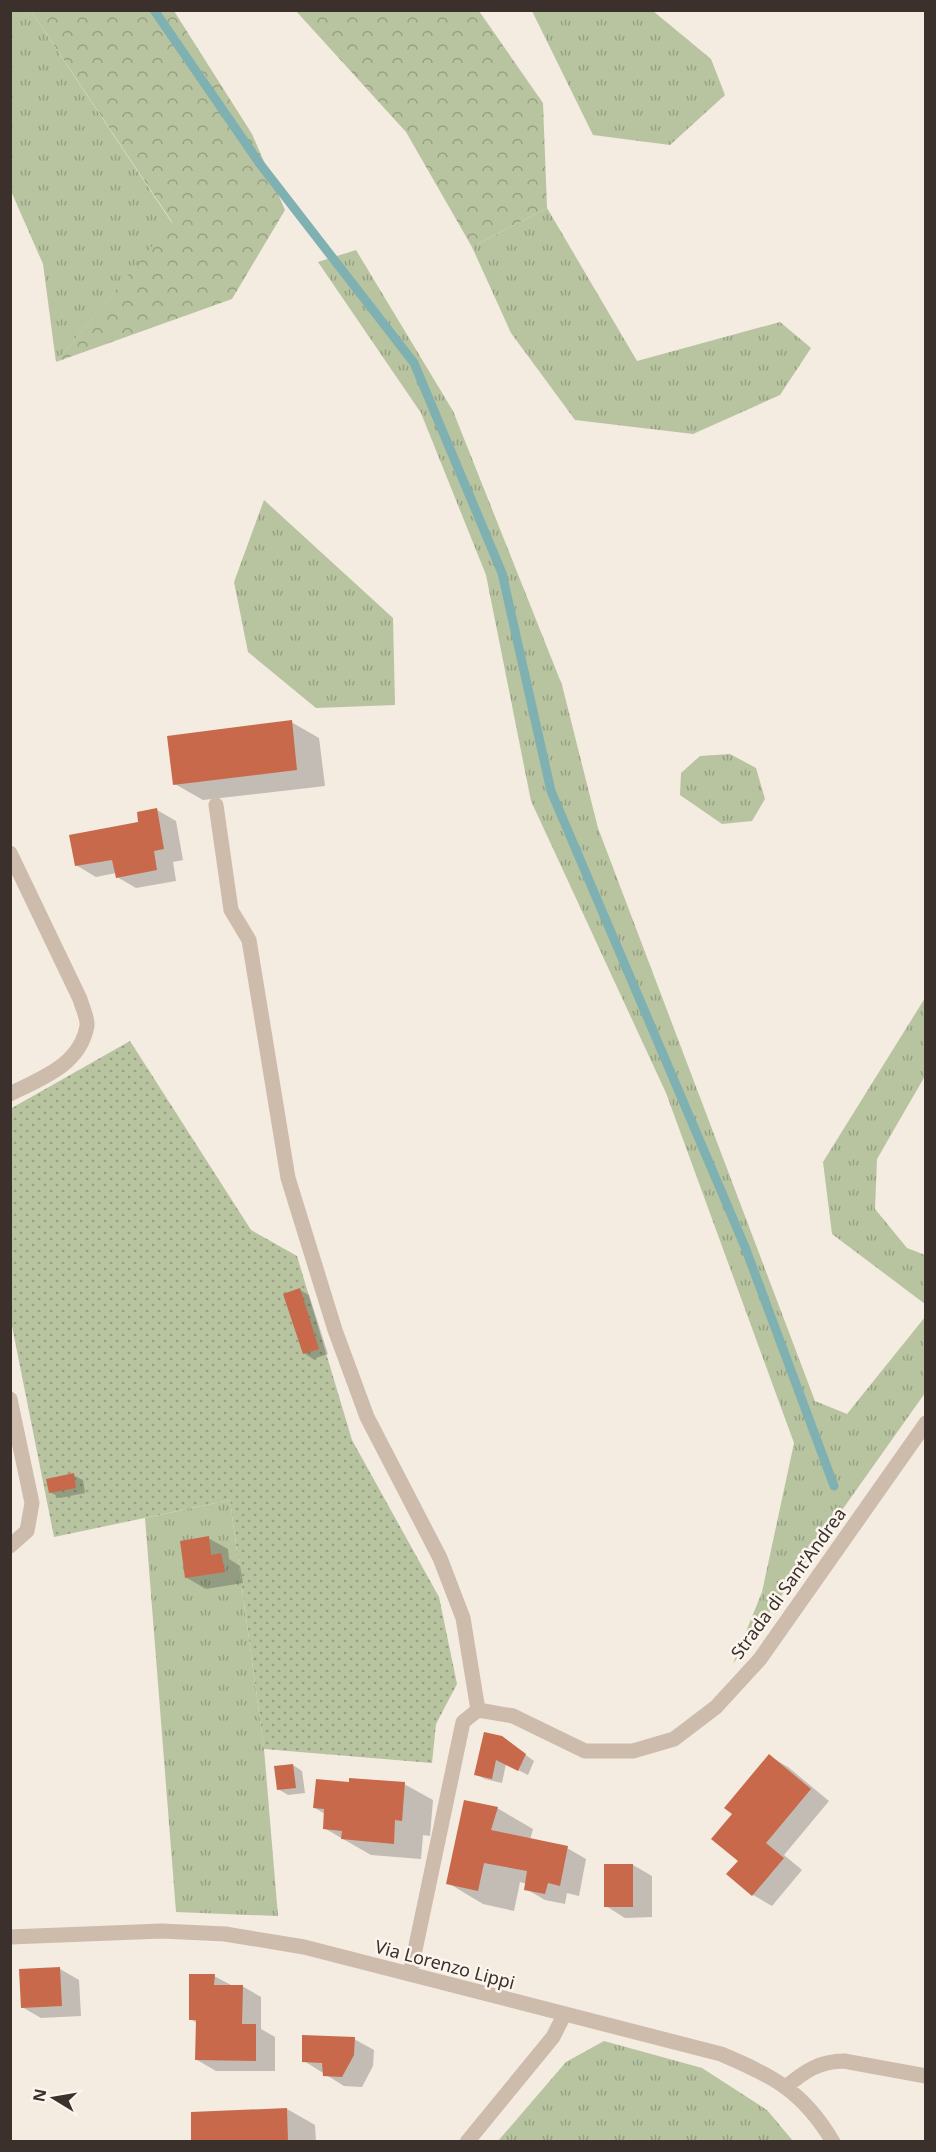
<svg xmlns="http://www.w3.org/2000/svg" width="936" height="2152" viewBox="0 0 936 2152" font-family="'Noto Sans',sans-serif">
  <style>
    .grass { fill: url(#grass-tufts) }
    .forest { fill: url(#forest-crowns) }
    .garden { fill: url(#garden-dots) }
    .shadow { fill: #0003 }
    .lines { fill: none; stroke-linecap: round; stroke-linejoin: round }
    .stream { stroke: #7fb0b2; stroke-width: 9 }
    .building { fill: #c8694b }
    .minor { stroke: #cdbbac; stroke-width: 15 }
    .labels { text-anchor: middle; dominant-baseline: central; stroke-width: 5; stroke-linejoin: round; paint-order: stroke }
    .street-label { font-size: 18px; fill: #3b302b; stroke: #fbf5ee }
  </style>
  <defs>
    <pattern id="grass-tufts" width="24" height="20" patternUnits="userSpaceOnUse" patternTransform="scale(1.5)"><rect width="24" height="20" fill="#b8c4a0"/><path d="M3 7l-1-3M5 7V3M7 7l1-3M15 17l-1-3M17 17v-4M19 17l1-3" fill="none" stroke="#97a083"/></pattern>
    <pattern id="forest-crowns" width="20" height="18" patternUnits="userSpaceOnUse" patternTransform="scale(1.5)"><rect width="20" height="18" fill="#b8c4a0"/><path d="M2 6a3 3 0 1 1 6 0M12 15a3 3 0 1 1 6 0" fill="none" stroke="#97a083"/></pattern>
    <pattern id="garden-dots" width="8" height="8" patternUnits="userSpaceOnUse" patternTransform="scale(1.5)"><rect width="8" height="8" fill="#b8c4a0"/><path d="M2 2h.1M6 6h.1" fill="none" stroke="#97a083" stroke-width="1.8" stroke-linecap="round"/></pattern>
  </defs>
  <rect width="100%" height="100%" fill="#f4ebe1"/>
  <path class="grass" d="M10,11H31L172,223L56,362L43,264L11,191Z
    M532,11H653L711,59L725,95L670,145L593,135Z
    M547,208L637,361L780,322L811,348L780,395L693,434L575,420L511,333L472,247Z
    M356,250L453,411L562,685L598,828L815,1401L847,1414L925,1317V1393L733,1664L762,1592L794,1443L666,1093L531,801L486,575L421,413L318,262Z
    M264,500L393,618L395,705L316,708L248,652L234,582Z
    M730,754L756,768L765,799L752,821L722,824L680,795L681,773L700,756Z
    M925,998V1076L877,1159L875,1209L907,1248L925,1255V1304L832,1234L823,1162Z
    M230,1500L264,1749L278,1916L176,1912L145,1518Z
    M604,2041L702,2068L767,2110L793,2141H498L566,2062Z"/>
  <path class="forest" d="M31,11H174L252,134L285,210L232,299L56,362L172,222Z
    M296,11H479L543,103L547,208L472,247L406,132Z"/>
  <path class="garden" d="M130,1041L251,1230L297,1256L352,1440L439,1597L457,1684L436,1724L432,1763L264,1749L230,1500L54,1537L11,1321L10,1109Z"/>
  <path class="shadow" d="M291,722L319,738L325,786L203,800L175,784Z
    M157,810L176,821L183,860L173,862L176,881L136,888L117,877L116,873L96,877L76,865L140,823Z
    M300,1290L309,1295L328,1354L313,1359L304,1353Z
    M73,1475L83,1480L85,1493L60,1498L50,1492Z
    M208,1538L228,1549L229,1559L240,1566L243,1583L206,1589L187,1578Z
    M502,1737L534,1761L528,1775L506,1764L502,1783L485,1779L475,1774Z
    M769,1756L788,1767L829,1801L784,1855L802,1870L772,1906L753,1895L728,1874L740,1861L734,1814Z
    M293,1765L302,1771L305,1793L288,1795L278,1789Z
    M350,1783L404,1784L433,1800L430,1836L423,1835L421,1859L371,1855L324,1828L325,1814L315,1808Z
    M497,1808L533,1829L530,1840L567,1848L586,1859L579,1896L567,1893L565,1904L545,1900L526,1889L527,1884L520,1882L514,1911L483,1904L448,1883Z
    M633,1865L652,1876V1917L625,1918L606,1906Z
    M60,1969L79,1980L81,2016L41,2018L22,2007L21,1971Z
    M214,1976L233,1986H242L261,1997V2029L275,2037V2071H216L197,2060V2023L190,2019Z
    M354,2039L374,2050L373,2066L362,2087L344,2086L304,2061Z
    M287,2109L315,2125L316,2142H192V2114Z"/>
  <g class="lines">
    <path class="stream" d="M154,10L260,164L414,363L502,573L551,791L745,1247L834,1486"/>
  </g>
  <path class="building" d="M292,720L297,770L173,785L167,736Z
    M157,808L164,849L154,851L157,870L116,878L112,860L75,866L69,835L138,822L137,812Z
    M300,1288L319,1349L303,1354L283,1294Z
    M74,1473L76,1488L49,1493L46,1479Z
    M209,1536L211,1555L221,1553L225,1572L185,1578L180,1541Z
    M484,1732L502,1736L526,1754L518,1771L496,1760L492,1779L474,1775Z
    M769,1754L811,1789L766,1843L784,1858L752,1896L726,1874L738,1861L711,1839L732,1814L724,1808Z
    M293,1764L296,1788L277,1790L274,1766Z
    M349,1778L405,1782L402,1821L395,1820L394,1844L341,1839L342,1831L323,1829L324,1809L313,1808L316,1779L349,1782Z
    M464,1800L498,1807L491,1830L568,1846L560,1886L548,1883L545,1894L524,1890L527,1871L484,1863L478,1891L446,1884Z
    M604,1864H633V1907H604Z
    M60,1967L62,2006L21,2008L19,1969Z
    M189,1974H215L214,1985H243L242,2024H256V2061L195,2060L196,2020H189Z
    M302,2035L355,2037L354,2055L342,2077L323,2076L322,2063L302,2062Z
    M287,2108L288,2142H191V2112Z"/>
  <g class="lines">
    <path class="minor" d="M216,805L231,910L249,940L288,1178L335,1330L367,1417L440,1558L463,1618L478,1710
      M10,853L80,999C82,1007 88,1018 87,1026C80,1065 42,1078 10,1094
      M10,1399L32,1503L27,1531L10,1546
      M10,1937L162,1931L225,1934L304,1947L721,2054C773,2076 803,2091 833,2142
      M410,1974L463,1722L478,1710L513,1716L585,1751H633L674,1739L716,1707L760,1659L926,1423
      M787,2086C805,2071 820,2061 844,2061L926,2076
      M467,2142L553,2037L564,2015"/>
  </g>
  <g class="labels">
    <g class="street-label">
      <text transform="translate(788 1583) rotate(-54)">Strada di Sant'Andrea</text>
      <text transform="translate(445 1964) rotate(15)">Via Lorenzo Lippi</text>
    </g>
  </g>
  <rect width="936" height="2152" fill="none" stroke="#3b302b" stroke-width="24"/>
  <g transform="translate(54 2098) rotate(281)" stroke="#fbf5ee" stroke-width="4.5" paint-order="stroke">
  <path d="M0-4.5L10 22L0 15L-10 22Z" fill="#3b302b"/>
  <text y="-9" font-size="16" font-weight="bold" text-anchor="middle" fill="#3b302b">N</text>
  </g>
</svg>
